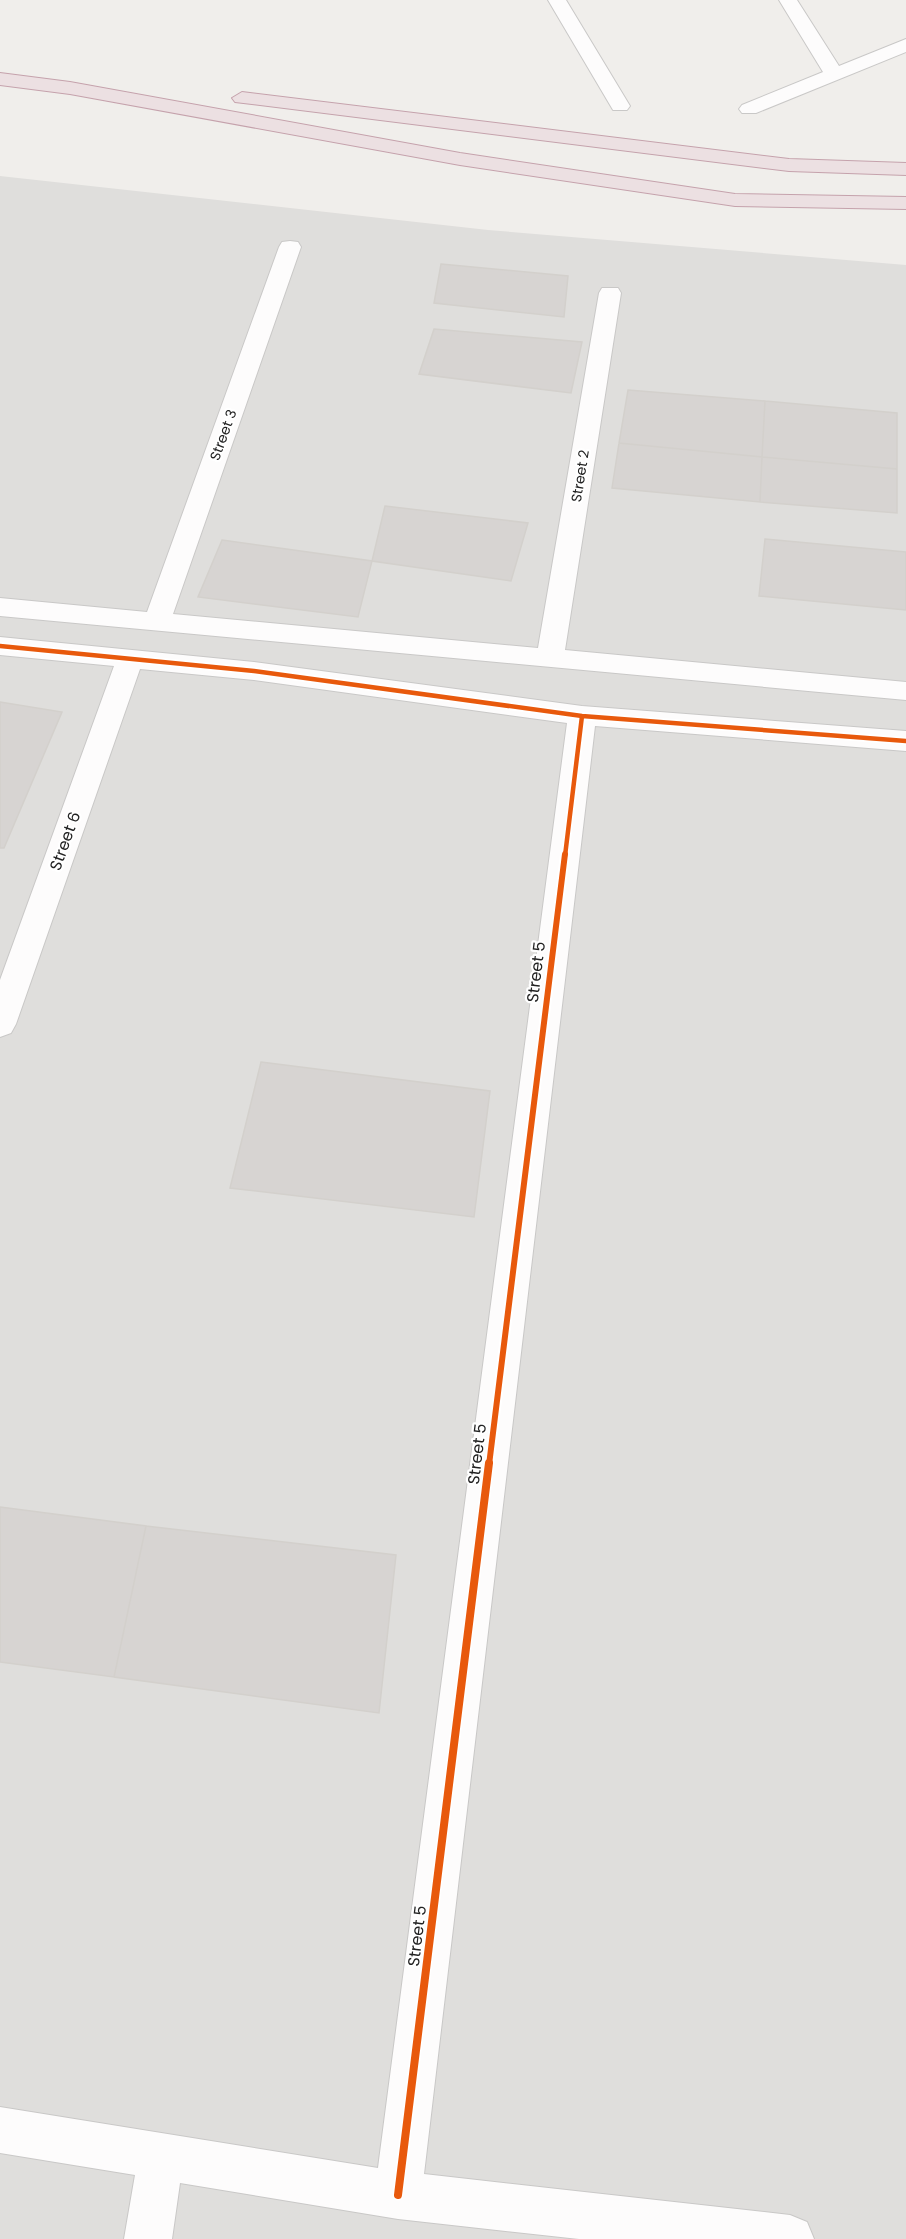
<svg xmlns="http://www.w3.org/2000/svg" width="906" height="2239" viewBox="0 0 906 2239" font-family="Poppins,sans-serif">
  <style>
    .residential { fill: #dfdedc }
    .building { fill: #d7d4d2; stroke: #d3d0cc; stroke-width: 1.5 }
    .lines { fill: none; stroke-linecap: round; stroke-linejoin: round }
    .minor-casing { stroke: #c9c8c7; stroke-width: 2 }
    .highway-casing { stroke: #c5a2ac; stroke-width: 2 }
    .minor { fill: #fdfcfc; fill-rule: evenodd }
    .highway { fill: #ece0e2; fill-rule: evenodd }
    .cycleway-far2-casing { stroke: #fff; stroke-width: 8 }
    .cycleway-far1-casing { stroke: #fff; stroke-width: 10 }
    .cycleway-casing { stroke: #fff; stroke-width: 11 }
    .cycleway-far2 { stroke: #e8590c; stroke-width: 4.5 }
    .cycleway-far1 { stroke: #e8590c; stroke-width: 6 }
    .cycleway { stroke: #e8590c; stroke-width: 8 }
    .labels { text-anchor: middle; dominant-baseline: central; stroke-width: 4.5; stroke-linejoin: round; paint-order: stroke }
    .far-street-label { font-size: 14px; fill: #222; stroke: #fff }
    .street-label { font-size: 16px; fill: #222; stroke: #fff }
  </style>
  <rect width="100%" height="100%" fill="#f0eeeb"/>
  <path class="residential" d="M0,176L488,230L906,265V2239H0Z"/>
  <path class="building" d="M441,264L568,276L564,317L434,303Z
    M434,329L582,342L571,393L419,374Z
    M628,390L765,401L762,457L619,443Z
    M765,401L897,413V469L762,457Z
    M619,443L762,457L760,502L612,488Z
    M762,457L897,469V513L760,502Z
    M385,506L528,523L511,581L372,561Z
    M765,539L906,552V610L759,596Z
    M222,540L372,561L358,617L198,597Z
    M0,702L62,712L4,848H0Z
    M261,1062L490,1091L474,1217L230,1188Z
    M0,1507L146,1526L114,1677L0,1662Z
    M146,1526L396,1555L379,1713L114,1677Z"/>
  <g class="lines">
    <defs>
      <path id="minor" d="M548,0H566L630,106L627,110H613Z
        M779,0H797L839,66L906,39V52L756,113H742L739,109L742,105L823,72Z
        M290,241L298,242L301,247L173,614L538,648L599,293L602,288H618L621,293L565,650L906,682V700L0,616V598L147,612L279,247L282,242Z
        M0,637L254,662L582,706L906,731V751L595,726L424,2174L790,2215L807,2222L814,2239H579L398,2219L180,2183L172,2239H124L135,2175L0,2153V2107L378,2168L567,723L254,680L140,669L16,1024L11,1033L0,1037V980L114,666L0,655Z"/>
      <path id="highway" d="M0,73L70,82L460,153L735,194L906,197V209L735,206L460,165L70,94L0,85Z
        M242,92L789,159L906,163V175L789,171L235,102L232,98Z"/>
    </defs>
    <use href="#minor" class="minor-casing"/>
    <use href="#highway" class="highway-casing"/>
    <use href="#minor" class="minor"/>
    <use href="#highway" class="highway"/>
    <defs>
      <path id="cycleway-far2" d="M0,646L254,671L582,716L906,741
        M565,856L582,716"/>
      <path id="cycleway-far1" d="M489,1465L565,854"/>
      <path id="cycleway" d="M398,2195L489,1463"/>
    </defs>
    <use href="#cycleway-far2" class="cycleway-far2-casing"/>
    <use href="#cycleway-far1" class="cycleway-far1-casing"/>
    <use href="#cycleway" class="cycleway-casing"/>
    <use href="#cycleway-far2" class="cycleway-far2"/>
    <use href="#cycleway-far1" class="cycleway-far1"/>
    <use href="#cycleway" class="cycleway"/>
  </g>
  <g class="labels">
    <g class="far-street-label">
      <text transform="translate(223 435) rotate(-70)">Street 3</text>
      <text transform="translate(580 476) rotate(-81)">Street 2</text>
    </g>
    <g class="street-label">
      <text transform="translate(65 841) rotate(-70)">Street 6</text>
      <text transform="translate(536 972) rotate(-83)">Street 5</text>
      <text transform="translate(477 1454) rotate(-83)">Street 5</text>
      <text transform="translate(417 1936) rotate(-83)">Street 5</text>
    </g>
  </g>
</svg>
